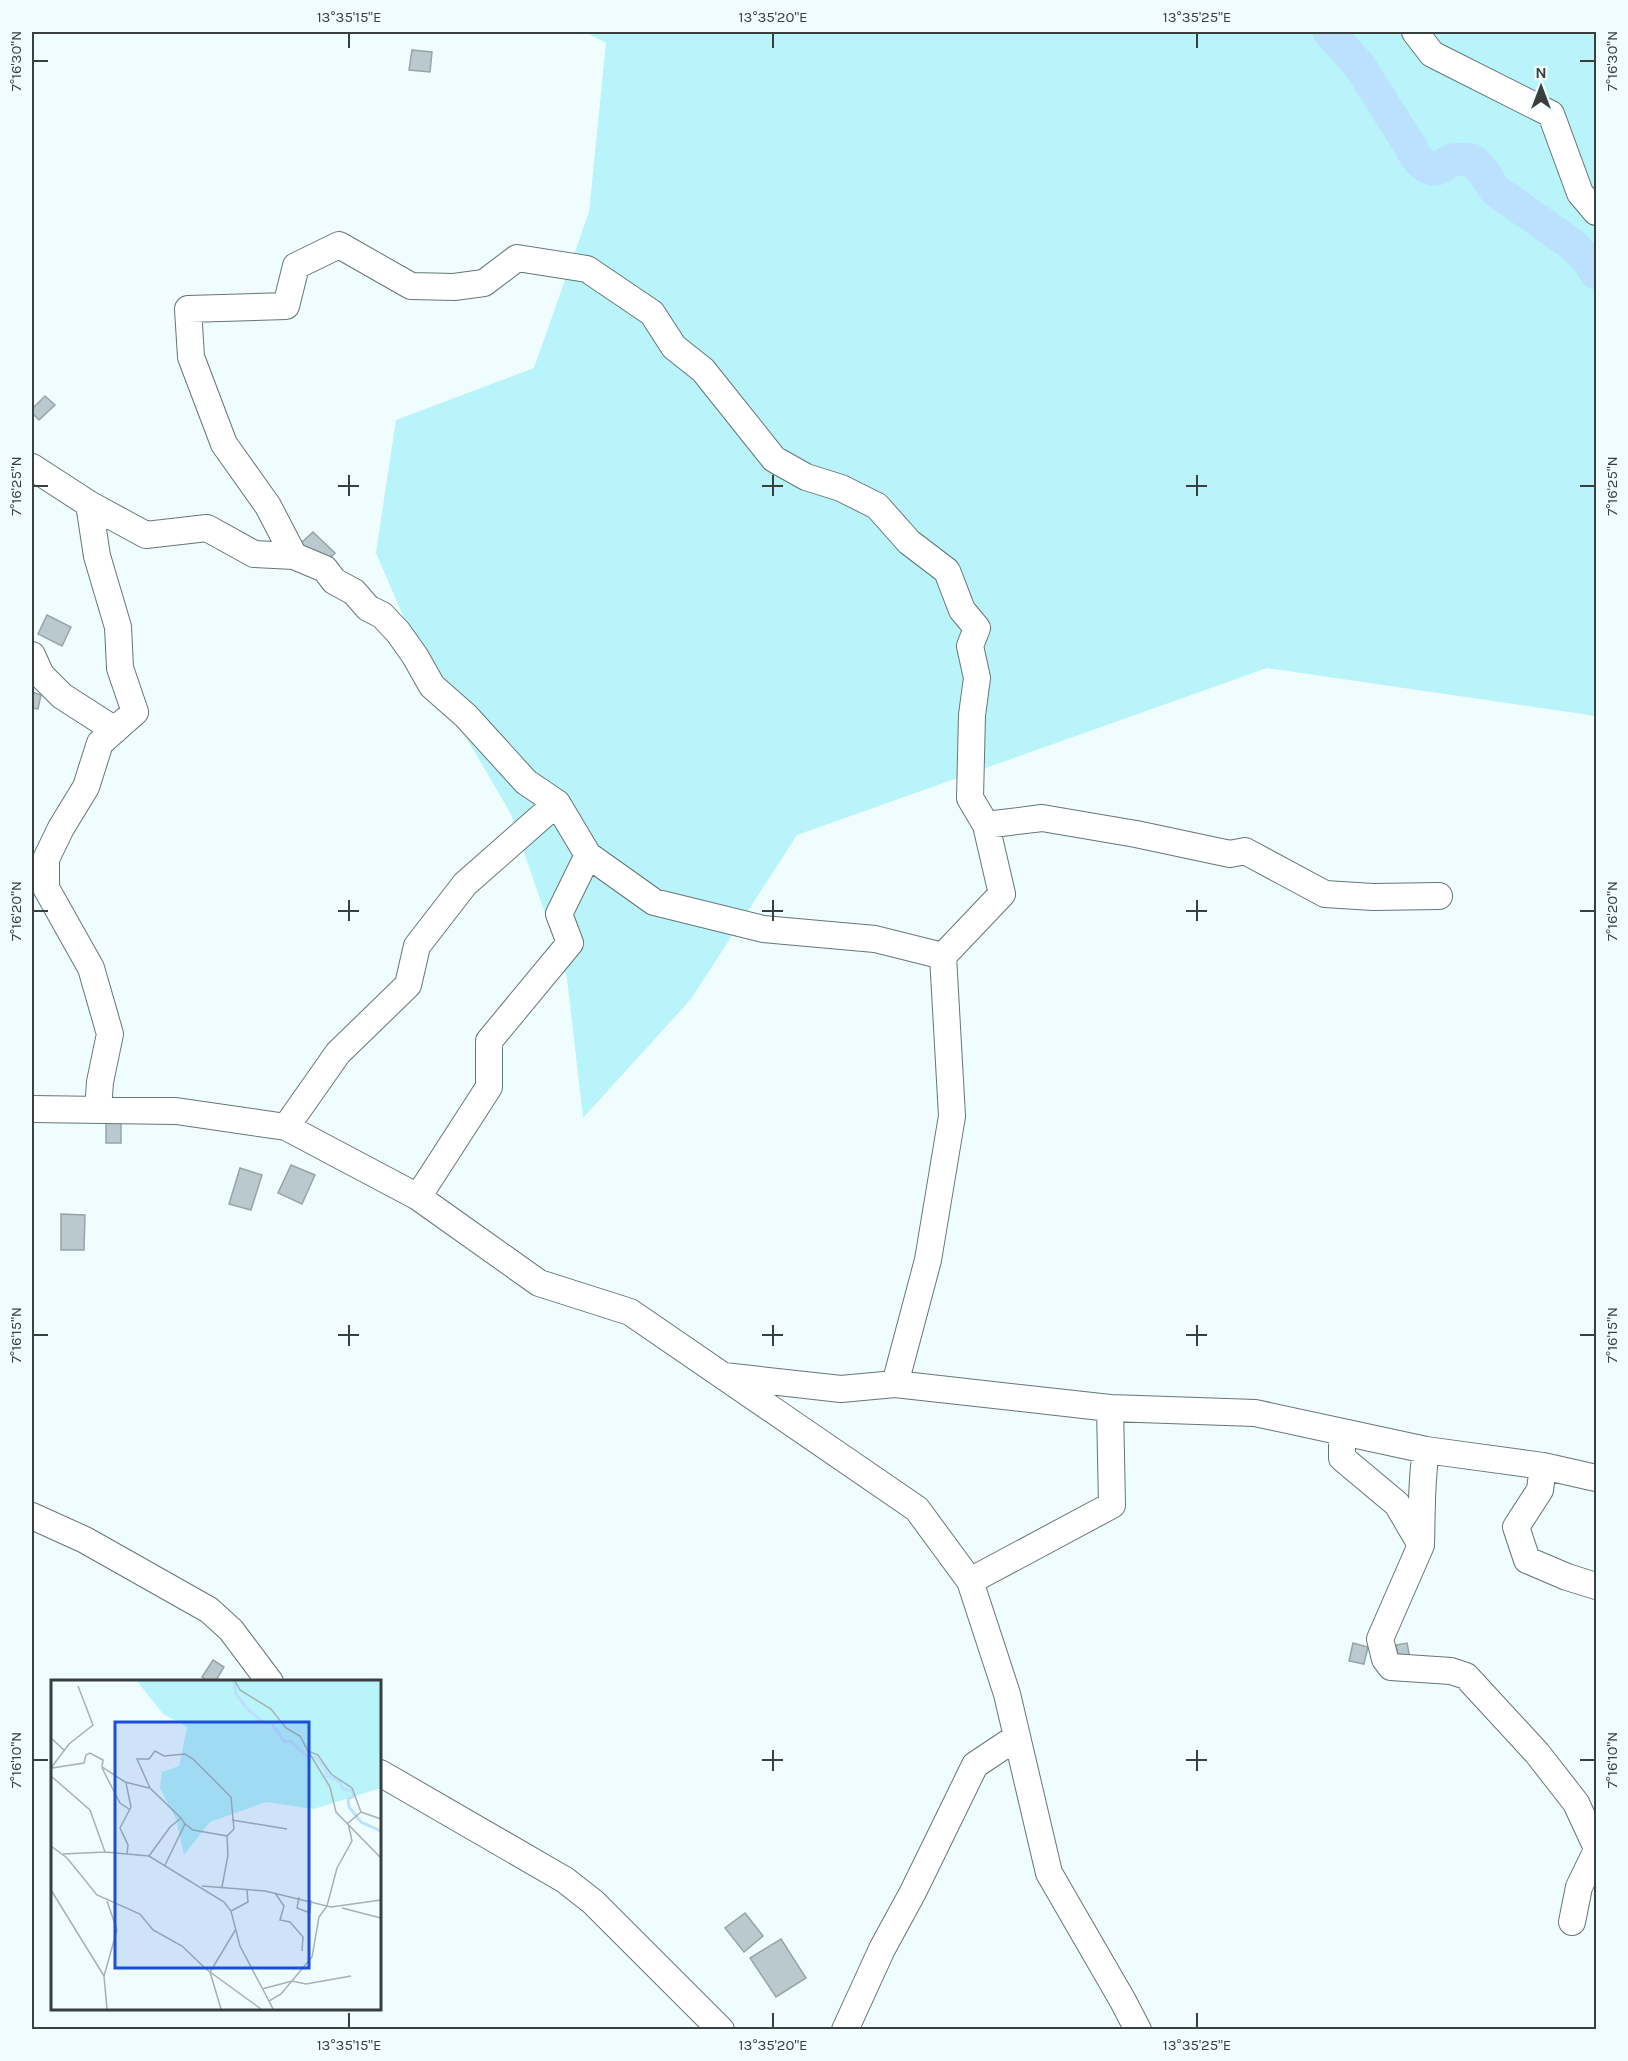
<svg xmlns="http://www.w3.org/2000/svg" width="1628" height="2061" viewBox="0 0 1628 2061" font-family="Karla,sans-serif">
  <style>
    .green { fill: #b8f4f9 }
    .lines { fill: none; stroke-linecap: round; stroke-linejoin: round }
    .river { stroke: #bbe1fe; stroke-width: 33 }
    .building { fill: #bac9ce; stroke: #97a5aa; stroke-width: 1.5 }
    .minor-casing { stroke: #667576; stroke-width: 28 }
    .minor { stroke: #fff; stroke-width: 26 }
    .ticks { fill: none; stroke: #383f3f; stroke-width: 2 }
    .inset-river { fill: none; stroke: #bbe1fe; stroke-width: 3 }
    .inset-road { fill: none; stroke: #a6b1b2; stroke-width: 1.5 }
    .view { fill: #1d4ed8; fill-opacity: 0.15; stroke: #1d4ed8; stroke-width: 3 }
    .inset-edge { fill: none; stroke: #383f3f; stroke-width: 3 }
    .neatline { fill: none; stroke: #383f3f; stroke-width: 2 }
    .ticks-label { font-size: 15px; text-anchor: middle; fill: #383f3f }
  </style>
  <rect width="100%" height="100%" fill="#effdfe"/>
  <path class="green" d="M585,32H1596V716L1267,668L797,835L691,999L583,1118L567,978L511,814L426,669L376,553L396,420L534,368L589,212L606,43Z"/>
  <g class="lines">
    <path class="river" d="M1329,32L1359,65L1412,149C1414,157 1427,170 1436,169C1442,169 1446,162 1452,160C1458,158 1466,160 1472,160L1482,170L1495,190L1573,245L1589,262L1596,273"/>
  </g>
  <path class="building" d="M412,50L432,52L430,72L409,70Z
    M45,396L55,405L39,420L32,413V409Z
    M313,532L335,553L323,565L301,543Z
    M47,615L71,627L62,646L38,634Z
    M32,692L41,695L38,709L32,708Z
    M106,1119H121V1143H106Z
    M291,1165L315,1175L302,1204L278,1193Z
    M240,1168L262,1175L251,1210L229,1204Z
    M61,1214L85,1215L84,1250H61Z
    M1353,1643L1368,1647L1364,1664L1349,1661Z
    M1407,1643L1410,1658L1399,1660L1396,1645Z
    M213,1660L224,1667L215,1682H209L202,1677Z
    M745,1913L763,1936L744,1952L725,1928Z
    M781,1939L806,1978L776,1997L750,1958Z"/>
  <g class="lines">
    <defs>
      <path id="minor" d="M1415,32L1432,54L1551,114L1580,193L1596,212
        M32,467L89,504L146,535L207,528L254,554L294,556
        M89,504L97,556L118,627L120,668L135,712L100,743L86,787L61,828L46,859V888L91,968L110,1034L100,1082L98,1110
        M32,655L41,675L62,696L115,730
        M557,803L526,782L466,716L432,686L415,656L398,632L382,615L368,608L354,592L334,581L325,569L294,556L268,506L224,444L191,357L188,309L286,306L296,266L339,245L411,286L454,287L484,283L517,258L587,269L652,313L674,347L703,370L774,459L806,477L841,488L877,506L909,542L947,571L962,610L977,628L970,646L977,678L972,715L970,798L986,825L1002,894L943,956
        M986,825L1042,818L1136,834L1230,854L1245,851L1325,894L1373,897L1439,896
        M32,1109L176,1111L286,1127L418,1197L539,1283L630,1312L917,1509L970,1581L1007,1694L1049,1873L1123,2001L1138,2030
        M286,1127L338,1053L408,985L417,946L465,884L557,803L588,855
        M418,1197L489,1087V1041L570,943L559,914L588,855L654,902L763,929L875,939L943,956L952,1116L928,1260L895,1384
        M724,1376L841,1389L895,1384L1110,1408L1255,1413L1426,1450L1543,1466L1596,1478
        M1342,1432V1458L1397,1504L1421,1545L1380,1639L1385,1659L1391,1667L1451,1671L1466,1676L1537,1753L1576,1803L1596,1846
        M1543,1466L1540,1490L1516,1527L1527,1560L1567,1577L1596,1586
        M32,1516L85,1540L209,1610L231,1630L270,1682
        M1421,1545C1422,1514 1421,1481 1426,1450
        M970,1581L1112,1505L1110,1408
        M380,1773L565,1880L593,1902L721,2030
        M1572,1922L1579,1887L1596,1852
        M845,2030L882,1949L913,1892L975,1765L1017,1737"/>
    </defs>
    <use href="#minor" class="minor-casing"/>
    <use href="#minor" class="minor"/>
  </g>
  <path class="ticks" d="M349,33V48M773,33V48M1197,33V48M33,61H48M1580,61H1595M349,475V496M773,475V496M1197,475V496M33,486H48M338,486H359M762,486H783M1186,486H1207M1580,486H1595M349,900V921M773,900V921M1197,900V921M33,911H48M338,911H359M762,911H783M1186,911H1207M1580,911H1595M349,1325V1346M773,1325V1346M1197,1325V1346M33,1335H48M338,1335H359M762,1335H783M1186,1335H1207M1580,1335H1595M773,1750V1771M1197,1750V1771M33,1760H48M762,1760H783M1186,1760H1207M1580,1760H1595M349,2013V2028M773,2013V2028M1197,2013V2028"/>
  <g transform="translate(51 1680)">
    <rect width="330" height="330" fill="#effdfe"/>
    <path d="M86,1H330V108L263,129L215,122L159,142L133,175L125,139L109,108L111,92L128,86L136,47L112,34Z" fill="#b8f4f9"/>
    <path class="inset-river" d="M183,1L185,14L197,30L214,43H220L234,62L239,61L256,76L265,78L274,87L276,96L288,101L292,109L302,111L303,116L297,119L298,127L310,142L330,151"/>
    <path class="inset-road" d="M184,1L189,10L220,29L235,48L249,56L257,71L267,75L280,94L301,108L310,132L297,143L301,161L286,188L276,226L268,237L261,277L230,314L218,321L222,329M0,58L14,71M257,71L279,107L285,132L330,178M0,88L18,64L42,45L27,6M1,88L33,83L35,75L39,73L52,80L51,87L74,102L98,108M51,88L69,123L78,129M0,96L39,130L54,172L98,176L173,222L180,231L189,266L218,321M75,103L80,127L69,148L77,165L76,174M310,132L330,139M130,138L99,108L86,79H98L104,71L113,76L134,74L142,79L180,117L183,149L176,156M181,140L236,149M0,166L16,178L46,215L89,234L102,250L131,266L155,289L210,329M12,174L54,172M98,176L119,147L130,138L134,144M114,185L134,144L142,150L176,156L177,175L171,207M151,206L214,211L280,227L330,220M0,210L53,296M224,213L233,226L229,240L239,242L252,257L251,271M248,217L246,228L259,233L260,220M291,228L330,238M180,231L197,222L196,210M211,309L241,301L255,304L300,296M56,329L53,296L66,250L56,221M170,329L159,292L185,249"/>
    <path class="view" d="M64,42H258V288H64Z"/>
    <rect width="330" height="330" class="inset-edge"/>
  </g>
  <rect width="1628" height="2061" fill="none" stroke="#effdfe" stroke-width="66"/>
  <g transform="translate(1541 87)" stroke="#effdfe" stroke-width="4.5" paint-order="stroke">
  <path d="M0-4.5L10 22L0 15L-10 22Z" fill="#383f3f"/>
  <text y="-9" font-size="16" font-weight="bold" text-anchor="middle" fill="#383f3f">N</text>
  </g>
  <rect x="33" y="33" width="1562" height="1995" class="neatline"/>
  <g class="ticks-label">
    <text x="349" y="22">13°35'15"E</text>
    <text x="773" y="22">13°35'20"E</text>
    <text x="1197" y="22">13°35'25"E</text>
    <text transform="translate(16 61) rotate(-90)" y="5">7°16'30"N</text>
    <text transform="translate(1612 61) rotate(-90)" y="5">7°16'30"N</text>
    <text transform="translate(16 486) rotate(-90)" y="5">7°16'25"N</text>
    <text transform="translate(1612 486) rotate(-90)" y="5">7°16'25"N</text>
    <text transform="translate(16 911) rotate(-90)" y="5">7°16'20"N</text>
    <text transform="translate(1612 911) rotate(-90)" y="5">7°16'20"N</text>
    <text transform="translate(16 1335) rotate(-90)" y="5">7°16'15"N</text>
    <text transform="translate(1612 1335) rotate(-90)" y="5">7°16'15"N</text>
    <text transform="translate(16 1760) rotate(-90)" y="5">7°16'10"N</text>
    <text transform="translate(1612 1760) rotate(-90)" y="5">7°16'10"N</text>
    <text x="349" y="2050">13°35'15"E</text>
    <text x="773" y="2050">13°35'20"E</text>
    <text x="1197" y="2050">13°35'25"E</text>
  </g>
</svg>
